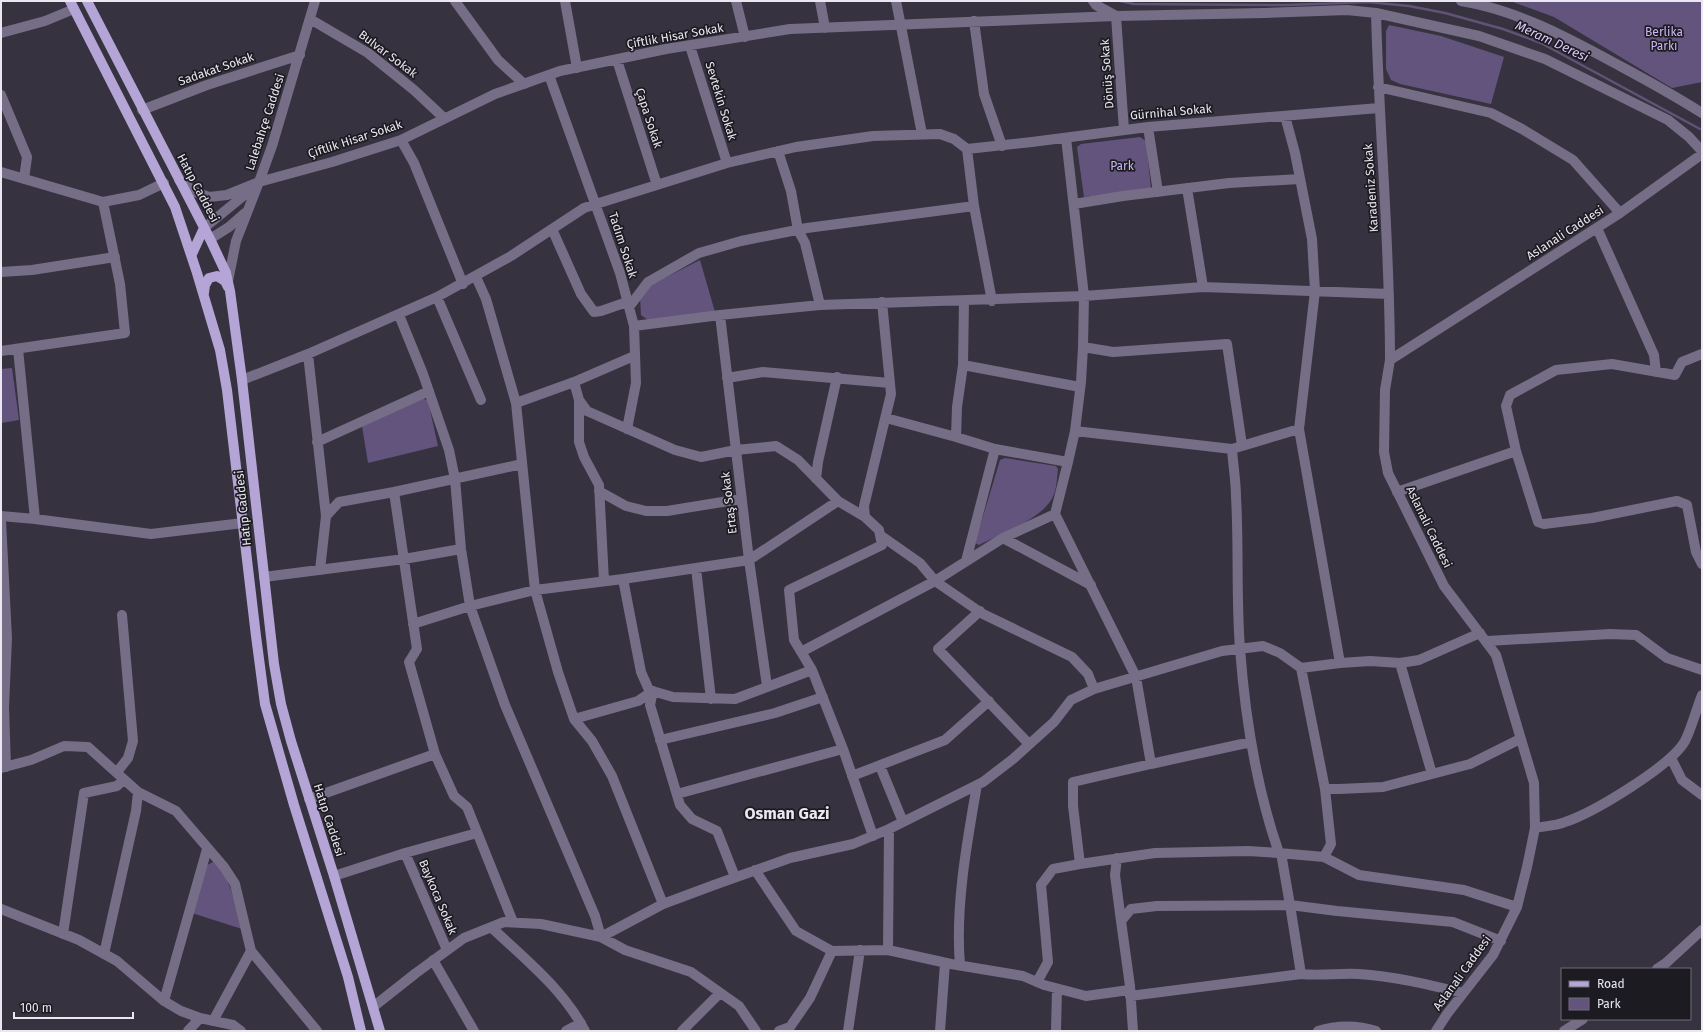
<svg xmlns="http://www.w3.org/2000/svg" width="1703" height="1032" viewBox="0 0 1703 1032" font-family="'Fira Sans',sans-serif">
  <style>
    .green { fill: #63547e }
    .lines { fill: none; stroke-linecap: round; stroke-linejoin: round }
    .stream { stroke: #615375; stroke-width: 2.5 }
    .minor { stroke: #756e86; stroke-width: 10 }
    .major { stroke: #b5a5d6; stroke-width: 10 }
    .labels { text-anchor: middle; dominant-baseline: central; stroke-width: 3.5; stroke-linejoin: round; paint-order: stroke }
    .park-label { font-size: 12px; fill: #cbb6f5; stroke: #1d1b22 }
    .street-label { font-size: 12px; fill: #eae7f0; stroke: #1d1b22 }
    .water-label { font-size: 13px; font-style: italic; fill: #d8c9f9; stroke: #1d1b22 }
    .district-label { font-size: 16px; font-weight: bold; fill: #eae7f0; stroke: #1d1b22 }
  </style>
  <rect width="100%" height="100%" fill="#373240"/>
  <path class="green" d="M1510,1H1702V82L1672,88L1554,17Z
    M1389,25L1441,36L1504,57L1491,104L1400,84L1391,80L1386,69V31Z
    M1140,137L1146,141L1151,188L1149,190L1084,197L1077,147L1081,144Z
    M700,260L715,312L648,320L641,315L640,296L649,286Z
    M12,368L19,420L1,423V369Z
    M423,398L428,401L438,446L368,463L362,426Z
    M1005,458L1056,466L1058,469C1057,477 1057,486 1054,494C1046,518 1000,534 979,545L975,543L1000,460Z
    M213,862C232,878 235,905 242,929L192,913L207,865Z"/>
  <g class="lines">
    <path class="stream" d="M1120,1L1134,4L1288,5L1368,2L1409,6L1445,13L1503,29L1541,43L1700,129"/>
    <path class="minor" d="M455,1L498,60L524,84
      M565,1L577,68
      M736,1L745,37
      M820,1L825,28
      M896,1L922,134
      M1093,1L1096,5L1116,16L1264,13L1347,10L1376,13L1479,36L1545,59L1668,120L1689,137L1702,151
      M1461,1C1518,10 1570,39 1620,66C1648,81 1675,96 1702,113
      M1376,13C1379,129 1390,244 1390,360
      M310,19L368,53L414,90L444,118
      M974,21L984,94L1002,146
      M1,33L45,21L74,9
      M690,46L727,163
      M617,60L657,185
      M549,75L620,273L634,326L636,383L627,429
      M1378,87L1491,113L1522,129L1573,160L1620,213
      M1,95L27,157L24,179
      M142,110L207,85L300,55
      M1285,116L1295,153L1312,239L1315,291L1299,429L1232,449C1233,465 1236,481 1236,497C1239,547 1236,598 1240,648C1245,717 1256,787 1279,853L1324,857L1331,844L1325,789
      M1148,127L1158,192
      M1066,138L1084,296L1083,347
      M401,140L414,163L463,284
      M967,149L1032,142L1148,127L1379,108
      M778,151L791,191L798,230L805,243L820,305
      M1,172L103,202L139,195L164,183
      M179,180L195,192L209,197L227,195L259,182L332,162L401,140L495,94L560,71L666,49L790,29L1116,16L1124,130
      M1187,188L1203,287
      M1074,204L1123,196L1229,183L1300,179
      M204,228L253,188
      M1597,228L1654,355L1656,372
      M552,229L581,294L594,312L601,311L627,302
      M210,239L229,227L245,213
      M1,272L32,270L115,257
      M476,277L486,299L516,403L535,590L558,672L574,719L592,741L612,776L663,904
      M228,281L236,241L259,182L272,146L315,1
      M437,297L481,400
      M964,301L963,365L1080,387
      M629,307L648,282L699,253L741,241L807,228L974,206
      M399,315L423,374L449,450L455,479L461,549L470,606L505,705L595,916L601,937L625,950L691,972L739,1006L756,1031
      M720,315L749,560L767,686
      M634,326L720,315L820,305L1084,296L1203,287L1389,294
      M1,351L125,333L120,284L103,202
      M308,354L326,516
      M963,365L957,407L956,437L995,449L1068,462L1075,431
      M727,378L763,372L890,383
      M242,380L308,354L437,297L511,256L584,208L596,204L727,163L796,147L873,136L940,134L954,139L967,149L974,206L992,301
      M574,382L579,400L587,411L675,450L701,457L736,450L776,446L798,460L838,501L865,517L879,530L882,545L789,590L794,640L812,670L843,749L873,836
      M579,400V442L584,457L599,485L604,581
      M516,403L574,382L634,356
      M886,418L956,437
      M1299,429L1340,663
      M317,442L429,391
      M1232,449L1075,431L1081,382L1083,347L1113,352L1227,344L1242,445
      M1516,451L1538,522L1544,524L1592,518L1677,501L1687,505L1696,552L1702,564
      M1068,462L1055,514L1136,677L1151,764L1251,742
      M816,479L818,462L837,377
      M599,491L626,506L646,511H667L741,499
      M394,492L417,649L409,662L435,754L454,796L467,807L513,922
      M1397,492L1516,451L1506,406L1510,395L1556,370L1612,364L1675,375L1682,362L1702,354
      M1,516L35,519L18,349
      M865,517L864,506L891,394L882,302
      M35,519L151,534L243,523
      M1,521L7,638L4,707L6,767
      M1003,538L1055,514
      M966,561L995,449
      M696,568L711,699
      M320,570L326,516L339,502L394,492L522,464
      M264,577L404,559L461,549
      M623,579L641,672L649,690L673,697L735,699L812,670
      M1091,585L1003,538L935,581L983,614L1072,657L1088,674L1094,689
      M980,611L938,649L1029,744
      M413,624L470,606L535,590L623,579L749,560L838,501
      M1487,641L1610,634L1636,635L1667,658L1702,670
      M801,652L935,581L920,563L880,535
      M1400,663L1432,774L1470,764L1520,739
      M1301,668L1325,789H1339L1383,787L1432,774
      M653,691L650,705L680,805L692,819L717,831L735,877
      M574,719L638,701L653,691
      M660,740L775,713L823,697
      M1671,758L1682,780L1702,795
      M1151,764L1073,782V806L1080,864L1155,853L1248,851L1279,853
      M880,766L903,822
      M1,768L31,760L64,746L88,747L138,792L176,811L224,867L235,884L251,951L213,1021
      M117,772L128,758L133,741L122,615
      M852,776L945,740L989,701
      M677,794L843,749
      M309,799L435,754
      M1535,828C1544,826 1556,826 1565,822C1593,813 1671,766 1685,741C1692,727 1696,710 1702,695
      M889,829L888,950L951,964L1023,976L1044,985L1086,996L1129,990
      M405,853L447,950
      M1281,853L1290,905L1337,911L1453,922L1501,941
      M1324,857L1359,875L1464,890L1517,907
      M1117,858L1115,875L1121,921
      M755,870L796,931L832,951L888,950
      M334,876L405,853L477,833
      M1,909L79,940L117,961L164,1001L181,1011L200,1018L233,1025L241,1031
      M491,927C525,959 563,989 585,1031
      M63,934L84,793L117,786L123,780
      M251,951L317,1031
      M104,954L136,811L138,792
      M433,960L474,1031
      M960,965C955,907 967,842 977,785
      M1657,969L1666,963L1702,930
      M1037,982L1048,962L1041,885L1053,869L1080,864
      M1130,996L1301,974
      M164,1001L207,849
      M373,1007L416,973L464,938L504,922L541,924L601,937L663,904L714,885L790,858L853,844L889,829L983,782L1013,759L1054,722L1071,700L1094,689L1222,651L1263,646L1280,653L1301,668L1340,663L1370,661L1400,663L1419,660L1480,633
      M188,1031L200,1018
      M566,1031L581,1023
      M682,1031L720,993
      M779,1031L790,1027L810,998L832,951
      M848,1031L860,950
      M940,1031L945,963
      M1056,1031L1057,989
      M1133,1031L1130,986L1121,921L1131,909L1157,906L1290,905L1301,974C1320,976 1340,973 1359,974C1393,976 1430,985 1463,993
      M1318,1031C1336,1025 1358,1025 1376,1031
      M1436,1031L1447,1014L1493,955L1517,907L1527,867L1535,828L1534,783L1496,655L1444,586L1388,473L1384,452L1385,390L1390,360L1620,213L1702,154
      M1564,1031L1583,1019"/>
    <path class="major" d="M70,1L175,207L197,273L220,350L227,390L256,636L265,704L294,805L348,977L361,1031
      M87,1L210,239L226,273L230,291L242,380L274,664L281,704L291,741L334,876L380,1031
      M192,254L204,228
      M204,293L205,285L209,278L217,276L225,281L228,287"/>
  </g>
  <g class="labels">
    <g class="park-label">
      <text x="1664" y="32">Berlika<tspan x="1664" dy="14">Parkı</tspan></text>
      <text x="1122" y="166">Park</text>
    </g>
    <g class="street-label">
      <text transform="translate(675 36) rotate(-10)">Çiftlik Hisar Sokak</text>
      <text transform="translate(388 54) rotate(37)">Bulvar Sokak</text>
      <text transform="translate(216 69) rotate(-19)">Sadakat Sokak</text>
      <text transform="translate(1107 74) rotate(-94)">Dönüş Sokak</text>
      <text transform="translate(721 101) rotate(73)">Sevtekin Sokak</text>
      <text transform="translate(1171 112) rotate(-5)">Gürnihal Sokak</text>
      <text transform="translate(649 118) rotate(72)">Çapa Sokak</text>
      <text transform="translate(265 122) rotate(-72)">Lalebahçe Caddesi</text>
      <text transform="translate(355 139) rotate(-18)">Çiftlik Hisar Sokak</text>
      <text transform="translate(198 188) rotate(62)">Hatıp Caddesi</text>
      <text transform="translate(1371 188) rotate(-94)">Karadeniz Sokak</text>
      <text transform="translate(1565 233) rotate(-33)">Aslanali Caddesi</text>
      <text transform="translate(623 245) rotate(72)">Tadım Sokak</text>
      <text transform="translate(729 503) rotate(-97)">Ertaş Sokak</text>
      <text transform="translate(243 508) rotate(-96)">Hatıp Caddesi</text>
      <text transform="translate(1429 527) rotate(64)">Aslanali Caddesi</text>
      <text transform="translate(329 820) rotate(72)">Hatıp Caddesi</text>
      <text transform="translate(438 897) rotate(67)">Baykoca Sokak</text>
      <text transform="translate(1462 973) rotate(-54)">Aslanali Caddesi</text>
    </g>
    <g class="water-label">
      <text transform="translate(1552 41) rotate(25)">Meram Deresi</text>
    </g>
    <g class="district-label">
      <text x="787" y="813">Osman Gazi</text>
    </g>
  </g>
  <rect width="1703" height="1032" fill="none" stroke="#eae7f0" stroke-width="4"/>
  <rect x="1561" y="968" width="130" height="52" fill="#1d1b22" stroke="#6f6d74"/>
  <rect x="1569" y="981" width="20" height="6" fill="#b5a5d6" stroke="#6f6d74"/>
  <text x="1597" y="988" font-size="12" fill="#eae7f0">Road</text>
  <rect x="1569" y="998" width="20" height="12" fill="#63547e" stroke="#6f6d74"/>
  <text x="1597" y="1008" font-size="12" fill="#eae7f0">Park</text>
  <path d="M14 1012v6h119v-6" fill="none" stroke="#eae7f0" stroke-width="2"/>
  <text x="20" y="1012" font-size="12" fill="#eae7f0" stroke="#1d1b22" stroke-width="3" paint-order="stroke">100 m</text>
</svg>
